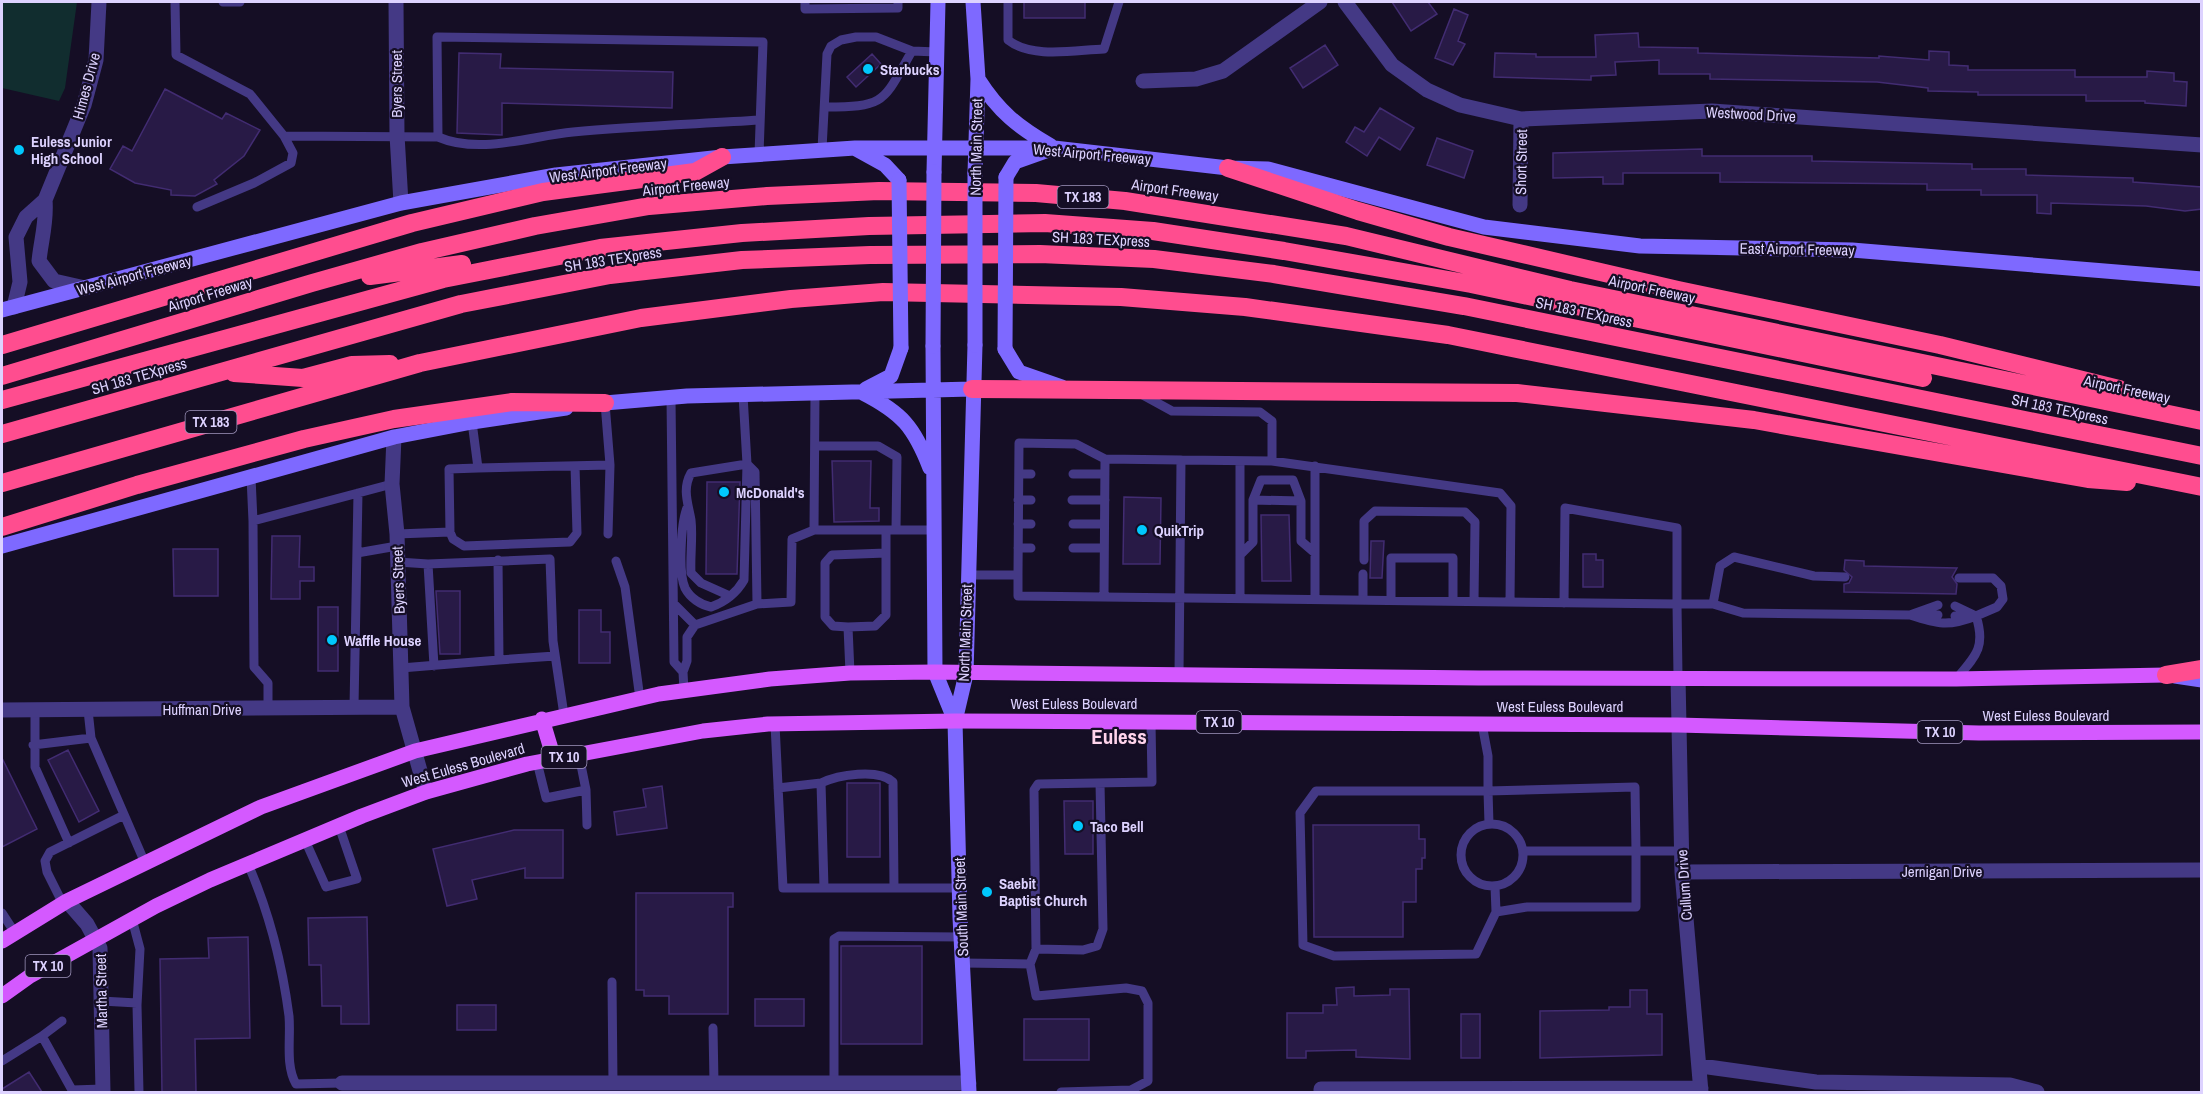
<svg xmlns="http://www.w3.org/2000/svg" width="2203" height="1094" viewBox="0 0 2203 1094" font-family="'Archivo Narrow',sans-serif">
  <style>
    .green { fill: #112d2f }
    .building { fill: #281a46; stroke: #422c72; stroke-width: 1.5 }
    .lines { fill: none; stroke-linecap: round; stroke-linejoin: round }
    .lane { stroke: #443985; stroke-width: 9 }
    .street { stroke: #443985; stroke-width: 15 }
    .secondary { stroke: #7e69ff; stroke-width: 15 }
    .primary { stroke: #d459ff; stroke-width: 15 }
    .highway { stroke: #ff4d8f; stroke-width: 18 }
    .secondary-bridge { stroke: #7e69ff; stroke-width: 15 }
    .poi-dot { fill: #00c8fd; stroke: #150e25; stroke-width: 2 }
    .labels { text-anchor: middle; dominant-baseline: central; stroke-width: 4.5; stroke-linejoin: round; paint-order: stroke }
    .shield { fill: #150e25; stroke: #a197be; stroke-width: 1.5 }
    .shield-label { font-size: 14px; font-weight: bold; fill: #ddd2ff }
    .poi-label { font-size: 15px; font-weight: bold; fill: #ddd2ff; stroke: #150e25; text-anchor: start }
    .street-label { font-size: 15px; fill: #ddd2ff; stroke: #150e25 }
    .district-label { font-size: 21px; font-weight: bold; fill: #ffd4eb; stroke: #150e25 }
  </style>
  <rect width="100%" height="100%" fill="#150e25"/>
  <path class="green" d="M2,2H77L65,88L59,101L2,88Z"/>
  <path class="building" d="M1024,2H1085V18H1024Z
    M1392,2H1428L1437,14L1411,31Z
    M1454,9L1468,15L1458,41L1465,44L1453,65L1435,58Z
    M1638,33L1639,47L1698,48V53L1879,58V56L1929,60V51L1949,52V65L1968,66V70H2075V77H2147V71L2174,73V81L2187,82L2186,106L2145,103V101H2086V95H1978V92L1928,91V88L1877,82L1710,79V74H1659V60L1615,62L1616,75L1591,76V80L1494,77L1495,53L1536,54V57H1596L1595,35Z
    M1325,45L1338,65L1303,88L1290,68Z
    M459,53L501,54L500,68L673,72L672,108L502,103V135L457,133Z
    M872,54L881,64L856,87L847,77Z
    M165,89L222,119L226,113L260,130L244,156L214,180L217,184L195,196L171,195V190L135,183L110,169L123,146L132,151Z
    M1380,108L1414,128L1400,150L1379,137L1367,156L1346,142L1355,127L1364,132Z
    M1437,138L1473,151L1464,178L1427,165Z
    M1702,149V156H1812V161L1972,164V169H2026V175L2133,178V182L2202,187V209L2185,211L2146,206L2051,203V214L2037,213V195H1981V190H1927V184L1720,182V173H1623V184H1603V177L1553,178V153Z
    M832,461H871L870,508H879V521L834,522Z
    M707,482H740L737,574H706Z
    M1124,497L1161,498L1160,564H1123Z
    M1261,515H1289L1291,581H1262Z
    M272,536H300L299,567H314V581H300V599H271Z
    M1371,541H1384L1382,578H1370Z
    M173,549H218V596H174Z
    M1583,554H1596V560H1603V587H1583Z
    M1845,560L1864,561V566L1957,568L1952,577L1957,584L1956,594L1844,592V584L1849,583L1852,577L1844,570Z
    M436,591H460V654H440Z
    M318,607H338V671H318Z
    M579,610H601V632H610V663H579Z
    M68,750L99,811L79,822L48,760Z
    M2,758L37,829L2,847Z
    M847,783H880V857H847Z
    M662,786L667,828L617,835L614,812L646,807L643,789Z
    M1064,801H1093V854H1065Z
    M1313,825H1419V839H1425V858H1422V869H1416V902H1403V937H1314Z
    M514,830H563V878H525V868L472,880L477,899L447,906L433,849Z
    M636,893H733V907H728V1014H669V996H644V990H636Z
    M367,917L369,1024H341V1006H322L321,965H309L308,918Z
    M248,937L250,1038L195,1039L196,1092H162L160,959L209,958L208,938Z
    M841,946H922V1044H841Z
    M1354,987V996L1390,995V989H1409L1410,1059L1356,1057V1050L1306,1051V1058H1287V1013H1323V1005H1337L1336,988Z
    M1630,990H1647V1014H1662V1055L1540,1058V1011L1609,1010V1007H1630Z
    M755,999H804V1026H755Z
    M457,1005H496V1030H457Z
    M1461,1014H1480V1058H1461Z
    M1024,1019H1089V1060H1024Z
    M29,1072L42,1092H2V1089Z"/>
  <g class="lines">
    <path class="lane" d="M175,2L176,55L250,94L284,136L293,153L291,163L254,183L197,207
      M223,2H240
      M805,2V9L898,8V2
      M1008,2V40C1032,59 1075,50 1104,49L1119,2
      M826,107C887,107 883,101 912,51
      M284,136L438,137L437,37L763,42L759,154
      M438,137C480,155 530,136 573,132C634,126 699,124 760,120
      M822,149L827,54L831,46L841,40L856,37H876L912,51L937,52
      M1141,394L1172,411L1260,412L1272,421V461
      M671,398L674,662L683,672
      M815,446H878L897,457L896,530
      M1315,466V599
      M478,468L610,465L605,403
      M1019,474H1031
      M1073,474H1105
      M251,477L253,521
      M1018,500H1031
      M1072,500H1105
      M1253,500L1261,480H1293L1301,501
      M687,508C681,523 678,573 685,588C690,598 701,605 711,607C725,602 737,592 744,580L747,464L691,473C682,489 688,503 691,520C693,537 690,556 691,573L701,583L730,596
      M1018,524H1031
      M1073,524H1104
      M814,530H934
      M450,532L453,539L464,546L570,542L577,533L575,466
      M397,534L450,532L449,469L478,468L472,422
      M608,534L610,465
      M1018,548H1031
      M1073,548H1104
      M357,553L397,546
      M1240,555L1253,542V500L1301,501V541L1315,553
      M1364,560V521L1375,511L1465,512L1475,522L1474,601
      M616,561L625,587L640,699
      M398,562L428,564L550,559L553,641L564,715
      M428,564L434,666
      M967,575H1018V596L1677,604L1678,677
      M1018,575L1019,443L1076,444L1105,459L1181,460
      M1104,597L1105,459
      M1240,598V461
      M1363,600V574
      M1391,600V558H1453V601
      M1564,603L1565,508L1677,528V604H1713L1743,613L1910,615L1938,605
      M674,604L695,625
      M757,604L791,602L792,539L814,530L815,393
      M1713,604L1720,566L1734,557L1814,576L1845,577
      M1955,606L1976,616L1997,607L2003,599L2001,586L1993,578H1959
      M1910,615C1938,624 1948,627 1976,616
      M1921,615H1938
      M1955,616H1971
      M848,627L833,626L825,617V563L832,555L886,553
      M499,660L555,656
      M401,668L499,660L498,560
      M850,673L848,627L875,626L886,615V530
      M1179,675L1181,460L1272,461L1500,493L1511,506L1510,602
      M1956,679C1976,656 1986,647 1976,616
      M684,691L683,672L687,661V637L695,625L757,604L755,472L747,464L743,395
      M354,707L358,493
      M268,709V683L254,667L253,521L392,484
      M35,710V767L69,843
      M88,710L91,738L145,863
      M775,724L783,888H960
      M1482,724L1488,756V791H1316L1300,813L1303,945L1334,956L1476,954L1496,912L1527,907H1636V851H1681
      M33,745L91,738
      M579,755L586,790L587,825
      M537,762L546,798L586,790
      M821,783C838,775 878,768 893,782L894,888
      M778,788L821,783L824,888
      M1489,824L1488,791L1635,787L1636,851H1523
      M1461 855a31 31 0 1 1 62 0a31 31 0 1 1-62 0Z
      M305,840L326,887L357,879L339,826
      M248,864C269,912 282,963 289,1016C291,1038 285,1065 296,1084L342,1083
      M1495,886L1496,912
      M63,904L47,872L45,861L50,852L124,815
      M2,913L15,933
      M132,919L140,949L137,1005L139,1092
      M1036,949L1083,950L1097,946L1103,929L1100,783
      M963,963L1030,964L1036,949L1034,790L1038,784L1152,782L1151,722
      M1030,964L1036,996L1126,988L1142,991L1148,1003V1081L1131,1090L1061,1092
      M612,982L613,1083
      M101,1001L137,1003
      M713,1028L714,1083
      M42,1036L62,1021
      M2,1061L42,1036L72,1090L103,1089
      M834,1083V939L839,936L961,937"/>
    <path class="street" d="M396,2L397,135L401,203
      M1345,2L1392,65L1427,90L1460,105L1521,119L1712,111L2202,145
      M1143,81L1196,79L1223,71L1320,2
      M45,200C47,222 41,240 39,261L54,281L85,288
      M1520,205L1521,119
      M14,307L20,282L16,237L26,217L45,200L84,105L96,60L99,2
      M394,437L392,484L397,534L402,707L426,792
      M1678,677L1682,872L1701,1092
      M2,710L402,707
      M1682,872L2202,870
      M67,901L87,924L100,948L103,1092
      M1701,1066L1816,1082L2010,1085L2037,1092
      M342,1083H969
      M1321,1092V1089L1701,1088"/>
    <path class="secondary" d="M973,2L978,79L975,173
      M978,79C999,112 1018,127 1051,146
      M856,149L885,165L899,180
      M934,172L938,2
      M1006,177L1015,162L1046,151
      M2,310L401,203L556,175L722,157L855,148H1054L1228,168L1268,169L1484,227L1640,246L1852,250L2202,279
      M933,346L935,672L955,721
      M1005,349L1019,372L1062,387
      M866,389L891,376L901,348
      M863,393C902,413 914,427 930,468
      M593,404L687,396L972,389
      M2,546L394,437L472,422L566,408
      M2175,676L2202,680
      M969,1092L960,917L955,721L966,674L975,345"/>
    <path class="primary" d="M542,719L554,759
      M2,941L67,901L261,807L415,751L659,694L770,679L850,673L935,672L1479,678L1956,679L2166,675
      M2,996L30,976L156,906L210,880L362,816L426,792L527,764L703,731L768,724L955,721L1678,725L1979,733L2202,732"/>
    <path class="highway" d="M1228,168L1358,211L1449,237L1678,290L1940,345L2119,389L2151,407
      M370,276L462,264
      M2,345L412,223L543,192L695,172L722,157
      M234,373L303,378L352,365L390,364
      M2,376L312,283L422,252L535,226L649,206L767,196L879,191L1036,193L1125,201L1346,236L1570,290L2202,421
      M972,389L1517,393L1754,420L2088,479L2127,482
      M2,400L443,279L600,248L742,233L869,226L1045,223L1153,231L1284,251L1471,284L1923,378
      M2,434L461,304L610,275L742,260L870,255L1040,254L1154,259L1274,274L1464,306L2202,456
      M2,483L420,363L641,318L791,299L883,292L1121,297L1245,307L1448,335L2202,487
      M2,527L137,485L304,439L394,419L512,402L605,403
      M2166,675L2202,669"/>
    <path class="secondary-bridge" d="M975,173V345
      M899,180L901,348
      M933,346L934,172
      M1005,349L1006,177"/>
  </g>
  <g class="poi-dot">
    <circle cx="868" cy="69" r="6"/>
    <circle cx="19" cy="150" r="6"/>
    <circle cx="724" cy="492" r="6"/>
    <circle cx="1142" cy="530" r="6"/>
    <circle cx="332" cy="640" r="6"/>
    <circle cx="1078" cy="826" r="6"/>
    <circle cx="987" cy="892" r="6"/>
  </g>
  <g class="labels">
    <g class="shield">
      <rect x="1057.5" y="186" width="51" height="22" rx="4.5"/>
      <rect x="185.5" y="411" width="51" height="22" rx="4.5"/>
      <rect x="1196.5" y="711" width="45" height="22" rx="4.5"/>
      <rect x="1917.5" y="721" width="45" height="22" rx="4.5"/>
      <rect x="541.5" y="746" width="45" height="22" rx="4.5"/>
      <rect x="25.5" y="955" width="45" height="22" rx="4.5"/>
    </g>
    <g class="shield-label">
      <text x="1083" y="197">TX 183</text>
      <text x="211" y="422">TX 183</text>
      <text x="1219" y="722">TX 10</text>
      <text x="1940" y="732">TX 10</text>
      <text x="564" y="757">TX 10</text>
      <text x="48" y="966">TX 10</text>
    </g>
    <g class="poi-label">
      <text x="880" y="69">Starbucks</text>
      <text x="31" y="141">Euless Junior<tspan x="31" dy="17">High School</tspan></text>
      <text x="736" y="492">McDonald's</text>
      <text x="1154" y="530">QuikTrip</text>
      <text x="344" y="640">Waffle House</text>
      <text x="1090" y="826">Taco Bell</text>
      <text x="999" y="883">Saebit<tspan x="999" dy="17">Baptist Church</tspan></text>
    </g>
    <g class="street-label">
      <text transform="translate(396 84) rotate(-90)">Byers Street</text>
      <text transform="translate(86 86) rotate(-75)">Himes Drive</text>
      <text transform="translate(1751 114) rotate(3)">Westwood Drive</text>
      <text transform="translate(976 147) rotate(-89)">North Main Street</text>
      <text transform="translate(1092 154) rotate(5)">West Airport Freeway</text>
      <text transform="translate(1521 162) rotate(-89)">Short Street</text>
      <text transform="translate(608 170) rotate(-7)">West Airport Freeway</text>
      <text transform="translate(686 186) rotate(-6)">Airport Freeway</text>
      <text transform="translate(1175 190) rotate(8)">Airport Freeway</text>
      <text transform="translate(1101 239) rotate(3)">SH 183 TEXpress</text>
      <text transform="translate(1797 249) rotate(1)">East Airport Freeway</text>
      <text transform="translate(613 259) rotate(-9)">SH 183 TEXpress</text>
      <text transform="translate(134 275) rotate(-15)">West Airport Freeway</text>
      <text transform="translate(1652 289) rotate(12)">Airport Freeway</text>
      <text transform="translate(210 294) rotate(-17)">Airport Freeway</text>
      <text transform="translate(1584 312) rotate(12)">SH 183 TEXpress</text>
      <text transform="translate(139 376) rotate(-16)">SH 183 TEXpress</text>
      <text transform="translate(2127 389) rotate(12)">Airport Freeway</text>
      <text transform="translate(2060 409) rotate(12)">SH 183 TEXpress</text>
      <text transform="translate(398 580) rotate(-92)">Byers Street</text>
      <text transform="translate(965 633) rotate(-88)">North Main Street</text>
      <text x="1074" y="703">West Euless Boulevard</text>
      <text x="1560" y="706">West Euless Boulevard</text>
      <text x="202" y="709">Huffman Drive</text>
      <text x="2046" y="715">West Euless Boulevard</text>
      <text transform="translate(463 765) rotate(-16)">West Euless Boulevard</text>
      <text x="1942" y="871">Jernigan Drive</text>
      <text transform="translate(1684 885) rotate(-94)">Cullum Drive</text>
      <text transform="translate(961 907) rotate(-92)">South Main Street</text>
      <text transform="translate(101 991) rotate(-91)">Martha Street</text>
    </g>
    <g class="district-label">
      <text x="1119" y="736">Euless</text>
    </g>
  </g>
  <rect width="2203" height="1094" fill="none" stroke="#ddd2ff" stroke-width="6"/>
</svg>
